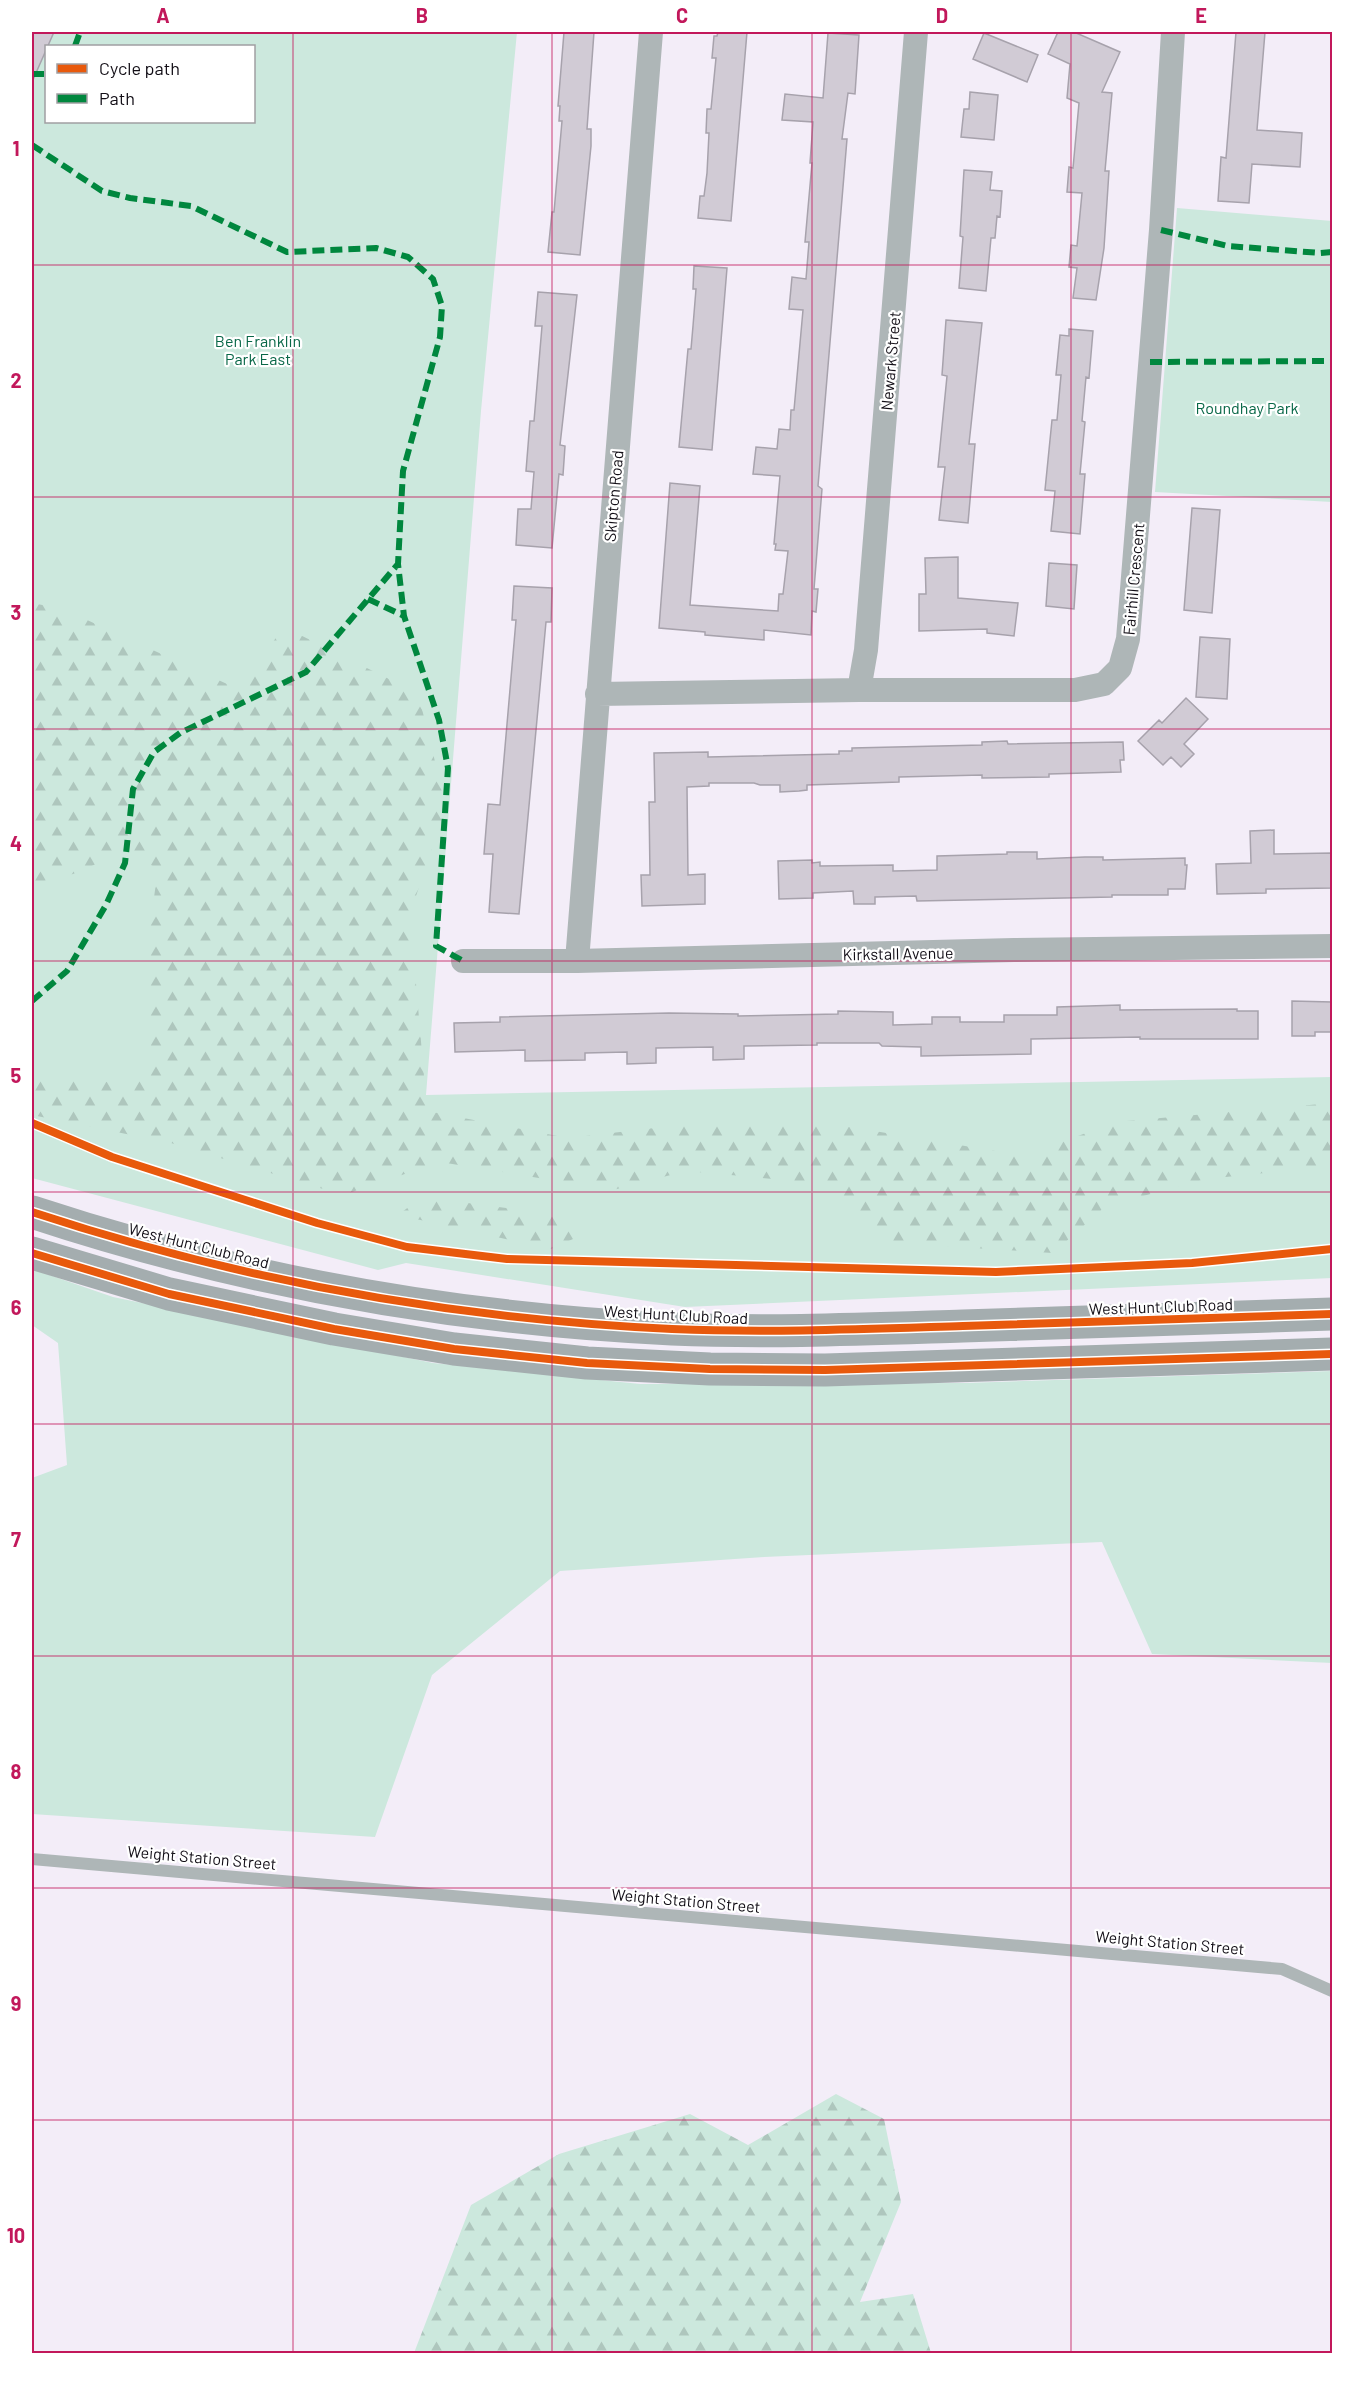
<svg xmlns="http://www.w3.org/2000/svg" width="1364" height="2385" viewBox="0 0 1364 2385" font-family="Barlow,sans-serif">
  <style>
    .green { fill: #cce8dd; fill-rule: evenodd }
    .forest { fill: url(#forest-firs) }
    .building { fill: #d1cbd5; stroke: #a7a2ac; stroke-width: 1.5 }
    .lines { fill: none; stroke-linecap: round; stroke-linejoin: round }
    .lane { stroke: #aeb6b7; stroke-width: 12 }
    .street { stroke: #aeb6b7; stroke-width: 24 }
    .primary { stroke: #a4adaf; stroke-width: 33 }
    .quiet { stroke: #00873e; stroke-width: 6; stroke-dasharray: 12 6; stroke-linecap: butt }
    .cycleway-casing { stroke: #fff; stroke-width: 11 }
    .cycleway { stroke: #e8590c; stroke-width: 8 }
    .grid { fill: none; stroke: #c2185b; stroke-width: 1.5; stroke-opacity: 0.55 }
    .labels { text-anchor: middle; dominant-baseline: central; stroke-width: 4.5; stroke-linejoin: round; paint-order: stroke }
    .park-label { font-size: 16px; fill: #086747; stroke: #fff }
    .street-label { font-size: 16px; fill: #120e16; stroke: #fff }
    .neatline { fill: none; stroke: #c2185b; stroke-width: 2 }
    .grid-label { font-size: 20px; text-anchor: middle; font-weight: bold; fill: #c2185b }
  </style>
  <defs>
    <pattern id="forest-firs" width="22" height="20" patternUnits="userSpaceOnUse" patternTransform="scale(1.5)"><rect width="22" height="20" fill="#cce8dd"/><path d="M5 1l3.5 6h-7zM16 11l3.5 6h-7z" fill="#aec6bd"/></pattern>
  </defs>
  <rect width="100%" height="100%" fill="#f3edf8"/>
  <path class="green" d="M32,32H517L481,411L426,1095L1332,1077V1278L685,1307L406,1263L378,1270L32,1178ZM46,46H254V122H46Z
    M1177,208L1332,221V502L1155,492Z
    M32,1269L113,1297L433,1363L640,1384L965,1383L1332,1371V1663L1152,1654L1102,1542L764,1557L560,1571L432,1675L375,1837L32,1814V1478L67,1465L58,1343L32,1325Z"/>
  <path class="forest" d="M32,603L63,609L238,689L284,627L389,679L421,705L446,806L410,914L427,1111L568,1138L707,1122L850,1127L1025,1156L1115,1122L1332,1103V1166L1206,1179L1106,1206L1053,1253L876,1242L829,1184L686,1171L613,1190L440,1162L343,1195L171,1143L32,1115V1074L128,1084L151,1058L148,940L158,869L126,851L73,874L32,884Z
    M422,1197L568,1216L584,1234L551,1249L398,1215Z
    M836,2094L884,2119L901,2202L860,2302L913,2294L931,2353H414L471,2205L559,2154L690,2114L748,2145Z"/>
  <path class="building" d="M32,32H54L32,82Z
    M564,32H594L587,129H591V146L580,255L548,252L552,212H554L562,121H559L560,106H558Z
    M718,32H747L731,221L698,218L700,196H704L707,173L709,133H706L707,109H711L716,58H712L714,36H717Z
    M1058,32H1074L1120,52L1102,92L1112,93L1105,171H1109L1104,248L1096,300L1073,298L1077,268L1069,267L1071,245L1077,246L1082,193L1067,192L1069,167L1073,168L1079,103L1067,98L1070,64L1048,54Z
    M1236,32H1265L1257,130L1302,133L1300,167L1252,164L1249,203L1218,201L1221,157L1226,158Z
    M828,33L859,35L855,94L848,93L842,139H847L818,486L822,489L814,589H818L816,612L812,611L811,635L764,630V640L705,635V632L659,628L670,483L700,486L690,605L778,611L779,594H783L788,551L775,550L776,544H774L780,476L753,474L756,447L777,449L779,429L790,430L791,410H794L803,310L789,309L792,277L806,279L809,242H805L812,163H810L813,122L782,120L785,94L823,98Z
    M984,33L1038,55L1027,82L973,59Z
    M970,92L998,95L994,140L961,137L964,109H969Z
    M964,170L992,172L990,190L1002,191L1000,217L997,216L995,238H991L986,291L959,288L963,237L960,236Z
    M694,266L727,268L712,450L679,447L688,349H691L693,326L696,289H693Z
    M538,292L577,295L560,445L565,446L563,475L559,474L552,548L516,545L518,509H531L534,472L526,471L530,421H534L542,326H535Z
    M946,320L982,323L969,444H975L968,523L939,520L945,467H938L947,376L942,375Z
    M1069,329L1093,331L1089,378L1086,377L1082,421L1085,422L1080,474H1085L1080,534L1051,531L1055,491L1045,490L1052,420H1057L1061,375H1056L1060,335L1069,336Z
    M1192,508L1220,510L1212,613L1184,610Z
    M958,557V598L1018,603L1014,636L987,633V629L919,631V594H926L925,558Z
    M1049,563L1077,565L1074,609L1046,606Z
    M514,586L552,588L551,622H546L519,914L489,912L493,854H484L488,804L500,805L516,620H512Z
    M1200,637L1230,639L1227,699L1196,697Z
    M1186,698L1208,719L1184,744L1194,754L1181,767L1171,757L1163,765L1138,741L1159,720L1162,723Z
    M1007,741L1008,744L1123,742L1124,760H1120L1121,772L1049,774V777L982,778V775L899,777V782L807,785V790L799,791L780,792V785H760L754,783H709V786L687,787L688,875L705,874V904L642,906L641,875H650L649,802H655L654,753L708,752V757L839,754V751H852V748L982,745V742Z
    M1274,830V854L1332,853V888L1266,889V893L1217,894L1216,864L1251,863L1250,831Z
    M1007,852H1037V859L1085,857H1103V860L1185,858V865H1187L1185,889H1168V895H1112V897L917,901L916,896L875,897V904H854L853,891L813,893V898L779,899L778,861L812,860V863L820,862V866L893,865V871L937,870V856L1007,854Z
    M1292,1001L1332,1002V1032H1315V1036H1292Z
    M1120,1005V1010L1237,1009V1011H1258V1039H1140V1037L1031,1039V1054L921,1056V1047L882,1046L879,1043H817V1045L744,1046V1059L713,1060V1047L656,1048V1063L627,1064V1052L585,1053V1060L525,1061V1050L455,1052L454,1023L500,1022V1017L669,1013L738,1014V1016L838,1014V1011L893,1012V1025L932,1024V1017H960V1022H1004V1015H1057V1007Z"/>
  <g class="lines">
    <path class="lane" d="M32,1859L1282,1969L1332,1991"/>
    <path class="street" d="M859,690L866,650L916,32
      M597,694L859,690H1075L1104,684L1120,668L1128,639L1161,230L1173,32
      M463,961H577L1014,950L1332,946
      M577,961L651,32"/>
    <path class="primary" d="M32,1212C238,1280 455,1319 672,1329C769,1333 866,1329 963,1326C1086,1322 1209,1318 1332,1314
      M32,1253L169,1294L334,1329L454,1349L587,1363L710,1369L825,1370L1332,1354"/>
    <path class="quiet" d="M75,46L80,32
      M32,74H46
      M32,145L102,191L130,198L191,206L287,252L376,248L408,257L433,279L442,306L440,337L403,471L398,564L404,616L439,720L448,768L436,946L463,961
      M1161,230L1228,246L1320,253L1332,252
      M1150,362L1332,361
      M368,599L404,616
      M32,1001L67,971L106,905L125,863L133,789L154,752L180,733L306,672L398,564"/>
    <defs>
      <path id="cycleway" d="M32,1123L112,1157L317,1223L407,1247L507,1259L996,1272L1192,1263L1332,1249
        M32,1212C238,1280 455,1319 672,1329C769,1333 866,1329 963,1326C1086,1322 1209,1318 1332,1314
        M32,1253L169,1294L334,1329L454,1349L587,1363L710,1369L825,1370L1332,1354"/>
    </defs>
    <use href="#cycleway" class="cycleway-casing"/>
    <use href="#cycleway" class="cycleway"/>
  </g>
  <path class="grid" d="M293,32V2354M552,32V2354M812,32V2354M1071,32V2354M32,265H1332M32,497H1332M32,729H1332M32,961H1332M32,1192H1332M32,1424H1332M32,1656H1332M32,1888H1332M32,2120H1332"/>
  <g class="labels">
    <g class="park-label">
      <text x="258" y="340">Ben Franklin<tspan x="258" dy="18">Park East</tspan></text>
      <text x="1247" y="407">Roundhay Park</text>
    </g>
    <g class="street-label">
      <text transform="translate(890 361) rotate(-85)">Newark Street</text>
      <text transform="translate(613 496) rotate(-85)">Skipton Road</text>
      <text transform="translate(1133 579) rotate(-85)">Fairhill Crescent</text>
      <text transform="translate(898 953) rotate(-1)">Kirkstall Avenue</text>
      <text transform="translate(199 1245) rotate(14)">West Hunt Club Road</text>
      <text transform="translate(1161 1306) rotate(-2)">West Hunt Club Road</text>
      <text transform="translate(676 1314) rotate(3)">West Hunt Club Road</text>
      <text transform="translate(202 1857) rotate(5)">Weight Station Street</text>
      <text transform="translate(686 1900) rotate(5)">Weight Station Street</text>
      <text transform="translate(1170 1942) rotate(5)">Weight Station Street</text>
    </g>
  </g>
  <rect width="1364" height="2385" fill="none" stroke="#ffffff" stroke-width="66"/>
  <rect x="45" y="45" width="210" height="78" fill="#ffffff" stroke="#a09fa2" stroke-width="1.5"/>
  <rect x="57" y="64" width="30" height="9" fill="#e8590c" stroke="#a09fa2" stroke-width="1.5"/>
  <text x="99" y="75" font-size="18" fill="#120e16">Cycle path</text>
  <rect x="57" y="94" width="30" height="9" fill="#00873e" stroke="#a09fa2" stroke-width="1.5"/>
  <text x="99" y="105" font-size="18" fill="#120e16">Path</text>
  <rect x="33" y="33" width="1298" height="2319" class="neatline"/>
  <g class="grid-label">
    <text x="163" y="23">A</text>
    <text x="422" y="23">B</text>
    <text x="682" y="23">C</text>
    <text x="942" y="23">D</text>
    <text x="1201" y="23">E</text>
    <text x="16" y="156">1</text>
    <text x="16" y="388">2</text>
    <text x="16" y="620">3</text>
    <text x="16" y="851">4</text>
    <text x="16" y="1083">5</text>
    <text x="16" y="1315">6</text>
    <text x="16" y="1547">7</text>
    <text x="16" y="1779">8</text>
    <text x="16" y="2011">9</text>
    <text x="16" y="2243">10</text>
  </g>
</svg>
